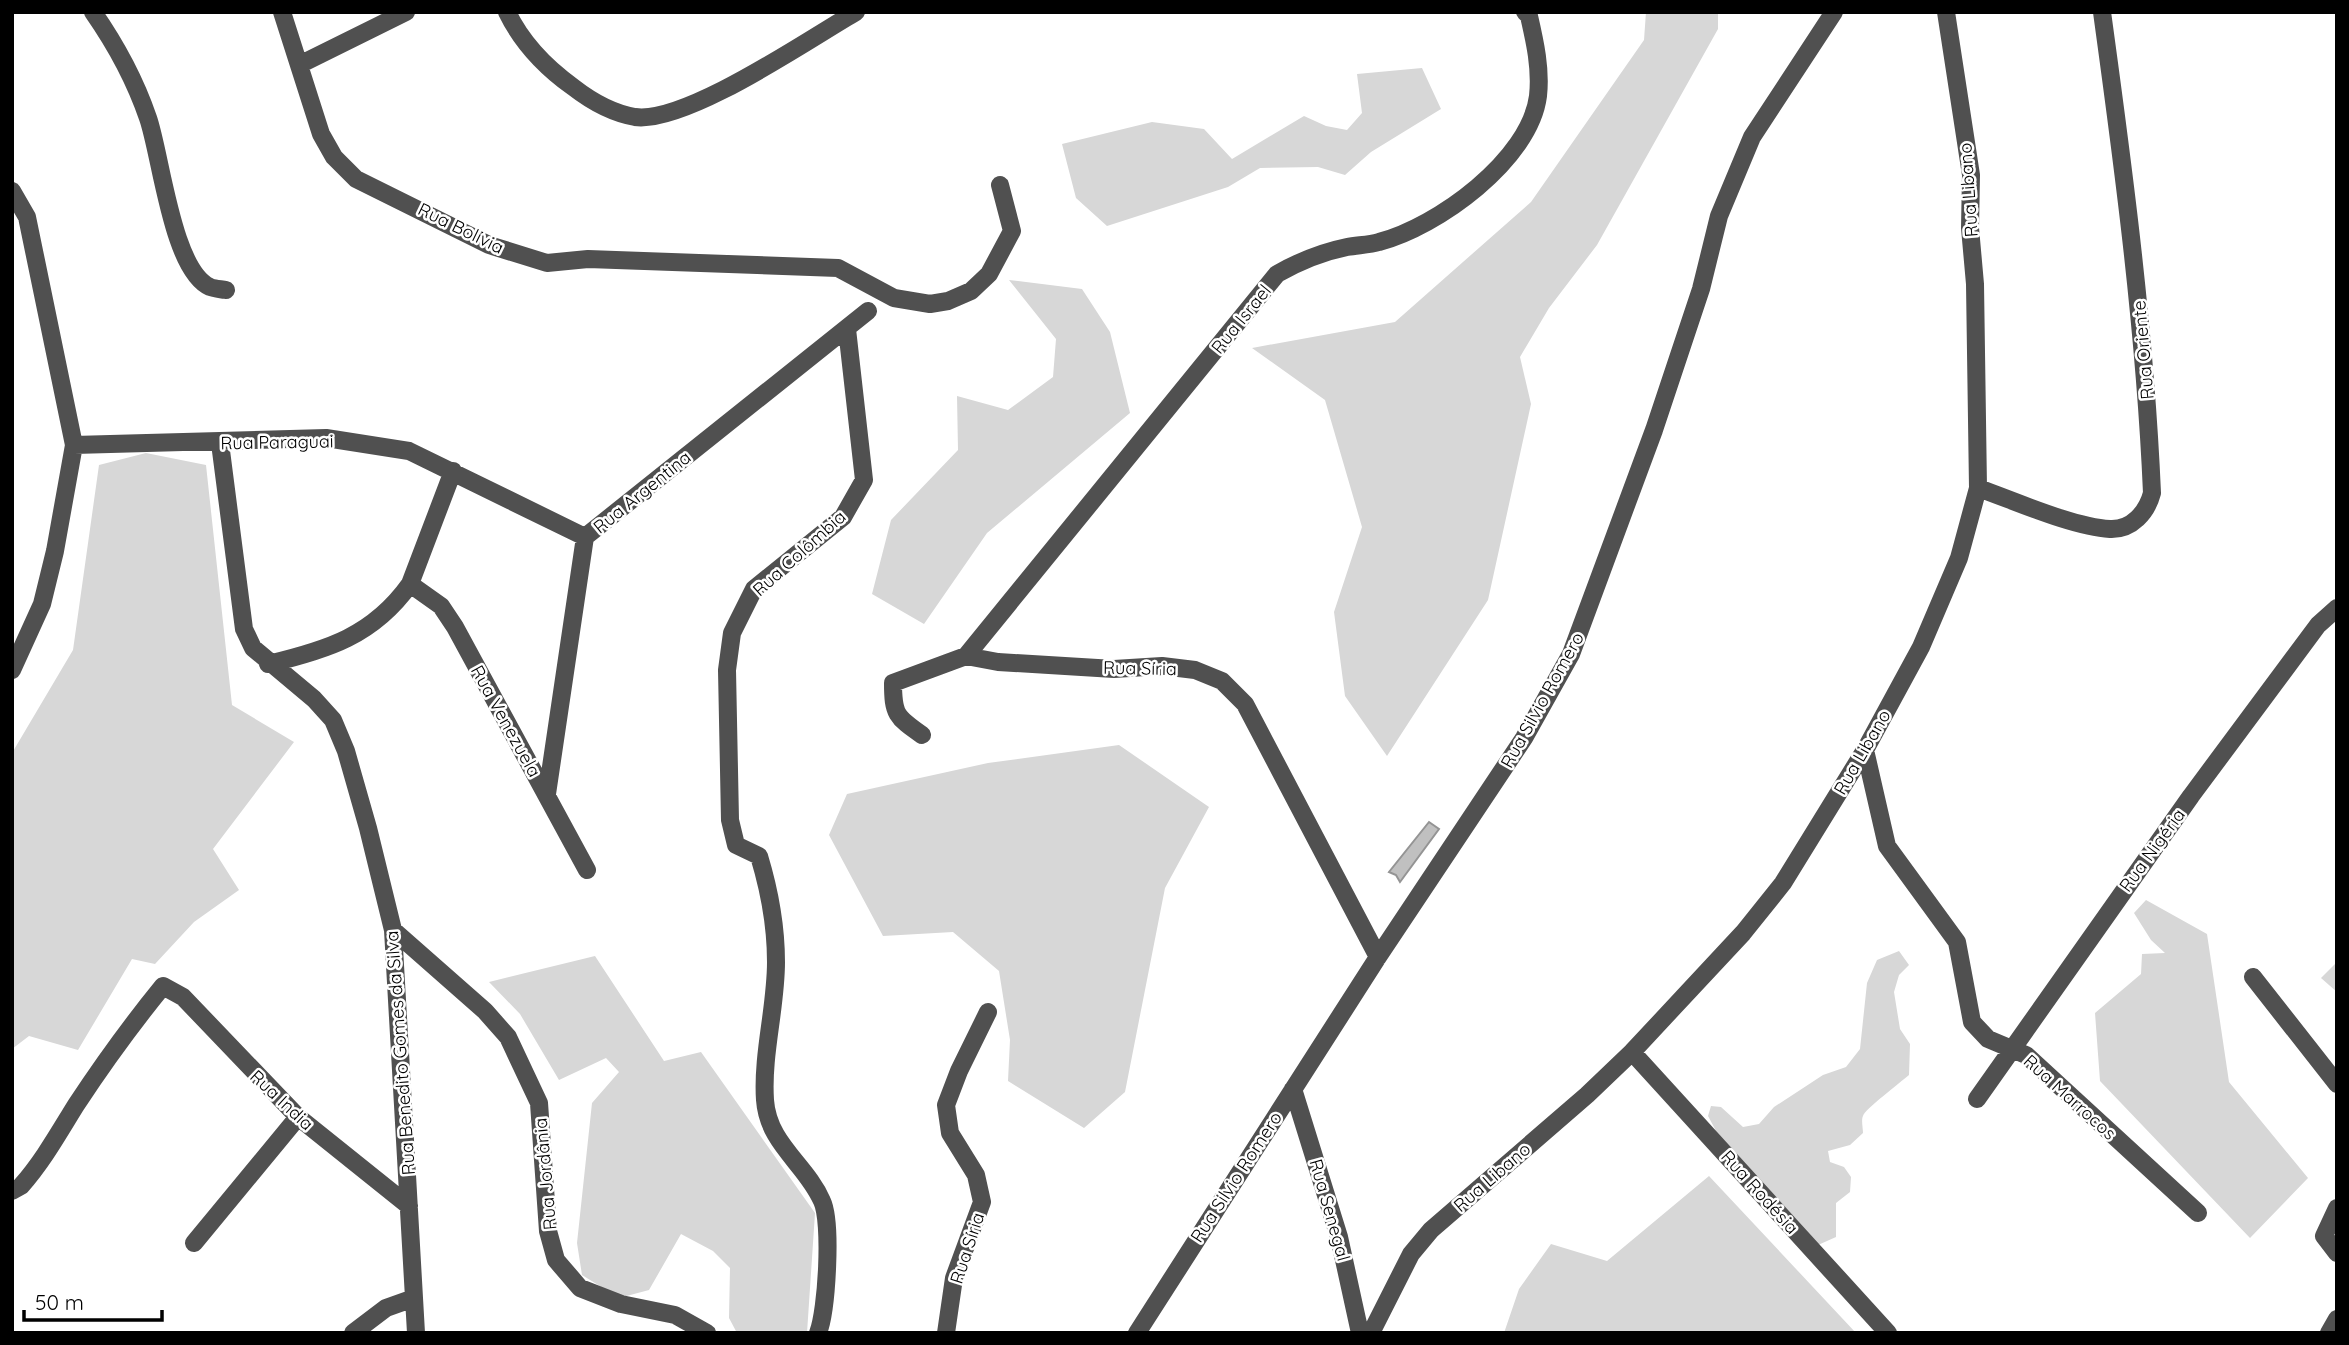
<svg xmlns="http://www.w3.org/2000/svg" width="2349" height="1345" viewBox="0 0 2349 1345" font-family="Quicksand,sans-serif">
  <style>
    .green { fill: #d7d7d7 }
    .building { fill: #c0c0c0; stroke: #949494; stroke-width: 2 }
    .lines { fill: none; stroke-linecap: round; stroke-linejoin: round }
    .minor { stroke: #505050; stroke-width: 18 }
    .labels { text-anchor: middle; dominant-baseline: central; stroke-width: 5; stroke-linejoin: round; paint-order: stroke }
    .street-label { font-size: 18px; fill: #000; stroke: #fff }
  </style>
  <rect width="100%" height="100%" fill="#fff"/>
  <path class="green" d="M1646,12H1718V29L1597,245L1549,308L1520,357L1531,404L1488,600L1387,756L1345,696L1334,612L1362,527L1325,400L1252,348L1395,322L1531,202L1644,40Z
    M1422,68L1441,109L1371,152L1345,175L1318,167L1260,168L1228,187L1107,226L1076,198L1062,144L1152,122L1204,129L1232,159L1304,116L1326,126L1347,130L1362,113L1357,74Z
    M1009,280L1082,289L1110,332L1130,413L987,533L924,624L872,594L891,520L958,450L957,396L1008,410L1053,377L1056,339Z
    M146,453L206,465L232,705L294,742L213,849L239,890L194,922L155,964L132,959L78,1050L29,1036L12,1049V753L73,650L99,465Z
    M1119,745L1209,807L1165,888L1125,1092L1084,1128L1008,1081L1010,1040L999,971L953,932L883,936L829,835L847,794L988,763Z
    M2146,900L2207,934L2229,1082L2308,1178L2250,1238L2100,1081L2095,1013L2141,974L2142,954L2165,953L2151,940L2134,913Z
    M1899,951L1909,965L1899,975L1894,992L1900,1029L1910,1044L1909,1075C1901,1082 1864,1110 1863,1116C1861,1120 1863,1128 1863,1133L1850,1145L1828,1151L1830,1162L1844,1167L1851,1177L1850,1192L1836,1203V1237L1818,1245L1722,1142L1708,1116L1711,1106L1721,1107L1743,1127L1759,1124L1774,1107L1823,1075L1846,1067L1860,1049L1867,983L1877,960Z
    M595,956L664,1061L701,1052L815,1213L807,1333H737L729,1318L730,1268L713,1251L681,1234L649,1290L619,1298L582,1275L577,1243L592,1103L619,1072L606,1058L559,1080L520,1014L489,982Z
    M2337,962V992L2321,978Z
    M1709,1176L1856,1333H1504L1519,1289L1551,1244L1607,1261Z"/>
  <path class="building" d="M1429,822L1439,829L1400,882L1396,875L1389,872Z"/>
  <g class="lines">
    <path class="minor" d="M93,12C116,45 135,80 148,118C161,155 172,270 210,287C215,289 221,289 226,290
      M282,12L321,134L334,157L356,179L489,245L547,263L588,259L838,268L894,298L930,304L948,301L971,291L989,274L1012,231L1000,185
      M507,12C522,43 545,67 573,87C591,101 612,113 635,117C686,124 809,39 856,12
      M301,64L406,12
      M12,191L27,217L74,445L55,551L42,604L12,670
      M220,443L244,629L253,648L314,699L333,720L346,751L368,828L393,930L416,1333
      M74,445L326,438L409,451L585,537
      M1978,488C2015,501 2073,527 2110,529C2132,530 2147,512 2152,493C2145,331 2124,172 2102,12
      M410,584L441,606L455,627L587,870
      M966,656L1277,274C1300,261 1322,252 1347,247C1357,245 1369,245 1379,242C1437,227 1530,160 1538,96C1541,69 1535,42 1529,16L1525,12
      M268,664C327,650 373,636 410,584L453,471
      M922,735C896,717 893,714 893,683L966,656L998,662L1114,669L1162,666L1195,670L1222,681L1245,704L1378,957
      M1865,750L1887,846L1957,942L1972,1022L1988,1039L2026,1055L2198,1213
      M547,794L585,537L868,311
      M393,930L485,1011L508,1037L539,1103L548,1231L556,1260L580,1288L621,1304L675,1315L707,1333
      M2253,977L2337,1084
      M1632,1052L1888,1333
      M1293,1089L1339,1237L1360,1333
      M1977,1099L2191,796L2318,625L2337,608
      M12,1191L21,1186C43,1161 58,1134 76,1105C103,1064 132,1024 163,986L183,997L298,1117L409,1206
      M2337,1208L2324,1236L2337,1253
      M194,1243L298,1117
      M353,1333L386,1308L414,1298
      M818,1333C827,1310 832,1222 822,1201C806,1164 768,1144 765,1100C762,1054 776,1008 776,962C776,927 769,889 759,856L736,845L730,820L727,670L732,633L754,589L843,517L864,480L847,329
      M946,1333L954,1278L982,1202L976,1175L950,1133L946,1105L959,1071L988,1012
      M1137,1333L1378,957L1524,738L1571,654L1654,430L1701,289L1719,216L1752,137L1834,12
      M1371,1333L1411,1254L1431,1230L1587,1095L1632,1052L1743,933L1783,883L1865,750L1921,647L1959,558L1978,488L1975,284L1970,228L1971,175L1946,12
      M2329,1333L2337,1319"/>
  </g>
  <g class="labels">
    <g class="street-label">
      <text transform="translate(1968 190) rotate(-94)">Rua Libano</text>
      <text transform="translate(461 228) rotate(26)">Rua Bolívia</text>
      <text transform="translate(1241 319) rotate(-51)">Rua Israel</text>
      <text transform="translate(2143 350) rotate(-95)">Rua Oriente</text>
      <text transform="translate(277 442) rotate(-1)">Rua Paraguai</text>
      <text transform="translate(642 492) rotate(-39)">Rua Argentina</text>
      <text transform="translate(799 553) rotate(-42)">Rua Colômbia</text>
      <text transform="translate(1140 668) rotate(1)">Rua Síria</text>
      <text transform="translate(1542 700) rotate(-61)">Rua Silvio Romero</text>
      <text transform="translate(506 721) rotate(61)">Rua Venezuela</text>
      <text transform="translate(1862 752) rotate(-60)">Rua Libano</text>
      <text transform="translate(2152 850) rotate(-54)">Rua Nigéria</text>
      <text transform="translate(400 1053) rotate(-94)">Rua Benedito Gomes da Silva</text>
      <text transform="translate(2070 1097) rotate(42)">Rua Marrocos</text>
      <text transform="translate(282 1100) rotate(43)">Rua India</text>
      <text transform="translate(545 1174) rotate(-95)">Rua Jordânia</text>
      <text transform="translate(1236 1177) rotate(-57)">Rua Silvio Romero</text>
      <text transform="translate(1492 1177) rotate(-41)">Rua Libano</text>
      <text transform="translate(1760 1192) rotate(48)">Rua Rodésia</text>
      <text transform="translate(1330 1210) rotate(74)">Rua Senegal</text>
      <text transform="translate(967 1248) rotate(-72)">Rua Síria</text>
    </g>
  </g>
  <rect width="2349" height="1345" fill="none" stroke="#000000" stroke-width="28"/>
  <path d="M24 1310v10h138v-10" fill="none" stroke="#000000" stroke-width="3.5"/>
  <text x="35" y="1310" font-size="21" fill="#000000" stroke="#ffffff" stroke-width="5" paint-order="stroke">50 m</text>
</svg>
